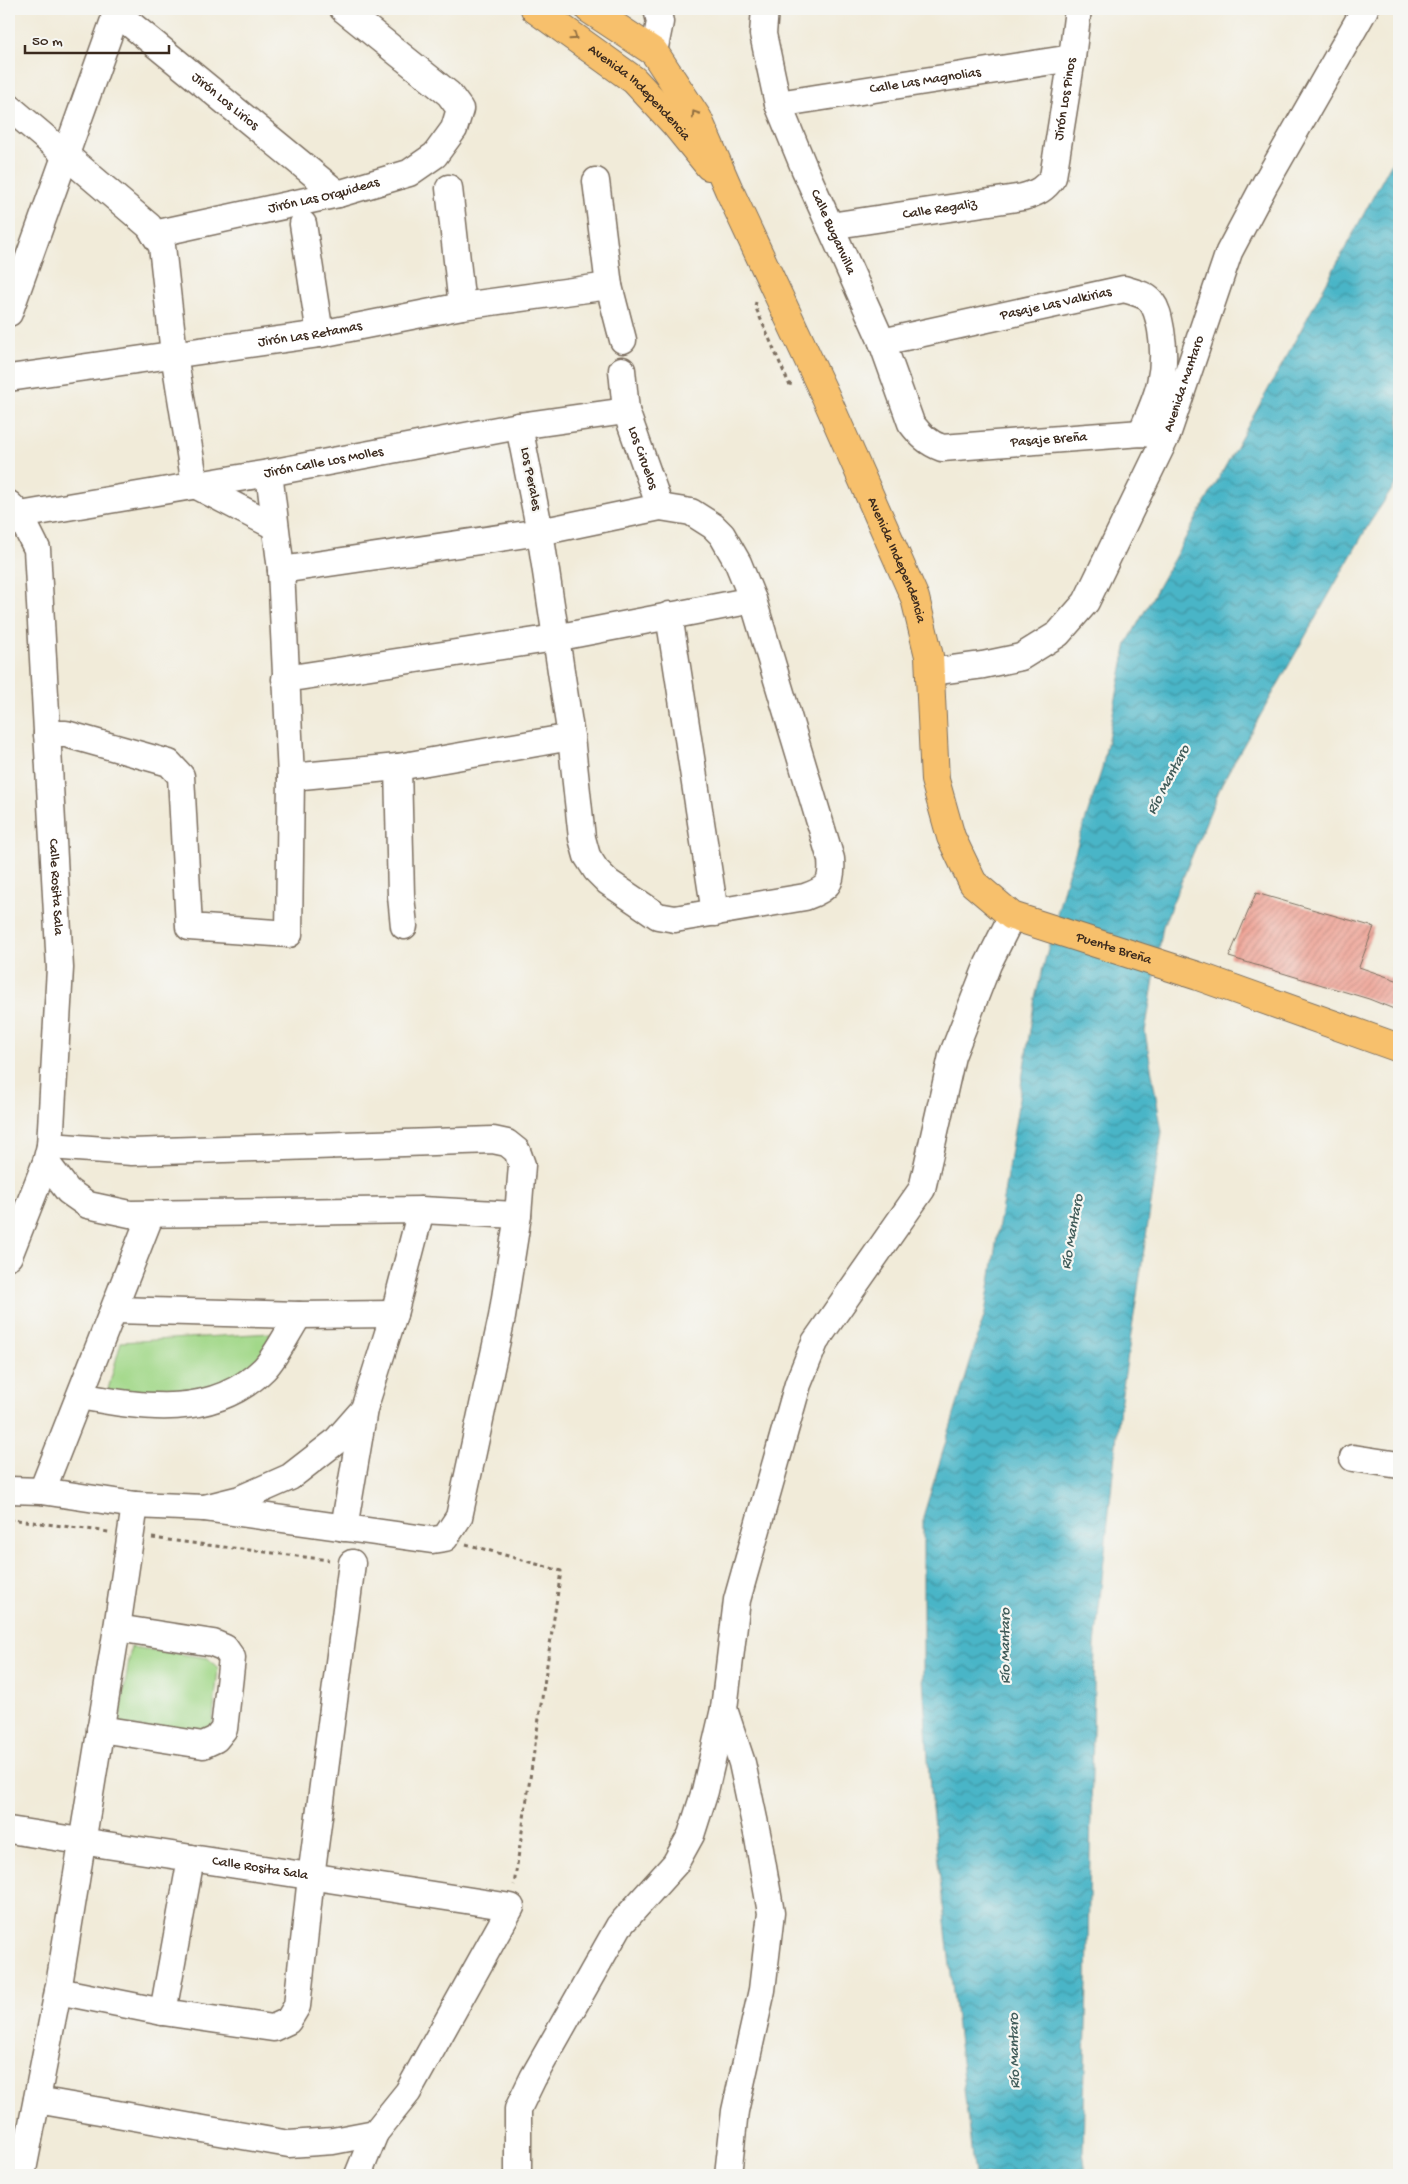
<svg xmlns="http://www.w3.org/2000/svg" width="1408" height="2184" viewBox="0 0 1408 2184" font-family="'Gochi Hand',sans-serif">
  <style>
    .green { fill: #a2d889; stroke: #6e8154 }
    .water { fill: url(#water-waves); stroke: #427072 }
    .building { fill: url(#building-hatch) }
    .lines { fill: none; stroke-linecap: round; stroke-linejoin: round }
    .minor-casing { stroke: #7b6e5f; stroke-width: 29 }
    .major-casing { stroke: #7b6e5f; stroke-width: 30 }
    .path { stroke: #7b6e5f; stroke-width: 3; stroke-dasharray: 4 4; stroke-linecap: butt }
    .minor { stroke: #fff; stroke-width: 26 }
    .major { stroke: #f7c06c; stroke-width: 28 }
    .oneway { stroke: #906e41 }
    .labels { text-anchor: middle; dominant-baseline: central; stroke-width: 4.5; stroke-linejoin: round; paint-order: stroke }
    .street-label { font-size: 14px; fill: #3b2a1e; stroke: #f6f6f2 }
    .water-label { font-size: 15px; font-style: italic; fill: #405b59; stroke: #f6f6f2 }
  </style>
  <defs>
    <pattern id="water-waves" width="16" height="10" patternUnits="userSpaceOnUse" patternTransform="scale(1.25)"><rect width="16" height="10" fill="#49b5c7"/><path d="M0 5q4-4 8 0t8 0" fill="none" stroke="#3e93a1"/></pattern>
    <pattern id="building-hatch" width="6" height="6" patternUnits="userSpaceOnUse" patternTransform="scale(1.25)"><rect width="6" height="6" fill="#ee9c8e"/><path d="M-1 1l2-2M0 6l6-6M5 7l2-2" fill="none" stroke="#c27f73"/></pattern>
  </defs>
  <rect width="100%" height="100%" fill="#f6f6f2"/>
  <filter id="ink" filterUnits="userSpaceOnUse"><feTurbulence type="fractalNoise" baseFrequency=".02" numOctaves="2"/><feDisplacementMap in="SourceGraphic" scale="10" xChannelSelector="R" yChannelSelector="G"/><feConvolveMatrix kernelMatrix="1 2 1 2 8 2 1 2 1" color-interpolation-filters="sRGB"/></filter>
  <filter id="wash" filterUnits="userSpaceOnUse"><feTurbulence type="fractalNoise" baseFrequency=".0096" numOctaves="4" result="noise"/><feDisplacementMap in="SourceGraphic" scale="20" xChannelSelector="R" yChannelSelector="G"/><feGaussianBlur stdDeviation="1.12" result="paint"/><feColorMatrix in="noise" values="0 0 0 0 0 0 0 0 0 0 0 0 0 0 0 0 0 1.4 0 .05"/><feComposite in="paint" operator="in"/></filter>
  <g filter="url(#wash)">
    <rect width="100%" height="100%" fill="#f1ebd9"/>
    <path class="green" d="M287,1332L223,1394L106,1397L121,1342Z
      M131,1647L208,1658L218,1668L212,1728L202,1738L119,1724Z"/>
    <path class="water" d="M1399,149V479L1369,524L1222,783L1163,926L1145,1032L1162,1132L1120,1406L1095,1646L1083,2151L1086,2175H974L930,1792L923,1678V1517L985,1313L1035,998L1066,880L1102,769L1127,643L1284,361Z"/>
    <g id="blocks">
      <path class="building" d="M1256,893L1374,927L1359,967L1399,981V1011L1369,999L1229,957Z"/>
    </g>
  </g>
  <g filter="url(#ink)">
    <use href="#blocks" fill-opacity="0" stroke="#7b6e5f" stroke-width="1"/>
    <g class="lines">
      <defs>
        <g id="minor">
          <path id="s1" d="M112,9L338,194"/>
          <path id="s2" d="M765,9L763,34L778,104L805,170L882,342L911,423C920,435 928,443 942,448L1141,433L1167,435"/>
          <path d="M654,52L660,22L657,9"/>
          <path id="s3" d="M778,104L1072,58"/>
          <path d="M9,107L149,226L162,246L174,354L195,485L274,526"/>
          <path d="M596,181L609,286L623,340"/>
          <path d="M449,188L462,306"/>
          <path d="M303,224L320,334"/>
          <path id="s4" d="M830,226L1023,197C1037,193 1045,189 1053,177L1072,58L1078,9"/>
          <path id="s5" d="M154,234L338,194L409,173L435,155L454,129L460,109L449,94L343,9"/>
          <path d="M9,313L118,9"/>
          <path id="s6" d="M882,342L1124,289C1133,292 1145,294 1151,301C1158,310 1159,320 1161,330C1168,372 1158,396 1141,433"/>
          <path id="s7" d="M622,370L626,411L660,507"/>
          <path id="s8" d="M9,378L320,334L462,306L609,286"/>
          <path id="s9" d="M9,504L20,515L37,549L60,968L50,1146L46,1162L9,1256"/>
          <path id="s10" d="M20,515L269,473L519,426L626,411"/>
          <path d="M281,570L540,532L660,507L691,512L713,526L722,535L738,563L753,600L831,859C833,883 828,889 805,897L675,919L658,916L608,882L596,870L587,856L582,838L571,737L540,532L519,426"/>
          <path d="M669,615L715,913"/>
          <path id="s11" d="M930,672L983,665L1021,657L1058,634L1086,602L1167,435L1229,252L1265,184L1365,9"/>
          <path d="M285,679L555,638L753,600"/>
          <path d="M47,734H66L169,763L181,776L189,927L289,934L291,777L281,570L269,473"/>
          <path d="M398,767L401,896L404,926"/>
          <path d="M291,777L398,767L571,737"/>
          <path d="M50,1146L132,1152L493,1140L507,1143L517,1151L522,1165L518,1215L502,1317L459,1517L445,1538L432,1540L204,1508"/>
          <path d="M46,1162L68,1191L88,1205L130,1214L421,1210L518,1215"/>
          <path d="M114,1310L299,1315L394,1314"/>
          <path d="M80,1396C144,1408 213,1419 264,1369C276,1357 289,1330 299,1315"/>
          <path d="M1353,1458L1399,1465"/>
          <path d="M9,1490L42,1491L135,1505L204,1508L240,1499L290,1477L335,1442L364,1409L394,1314L421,1210"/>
          <path d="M42,1491L151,1214"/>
          <path d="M344,1528L364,1409"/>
          <path d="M724,1709L742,1763L758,1838L771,1913L762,1990L735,2111L728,2175"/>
          <path d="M100,1729L203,1745L216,1739L224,1729L232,1658L225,1648L213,1643L117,1628"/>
          <path id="s12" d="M9,1830L511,1907L408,2092L375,2133L333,2141L289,2144L37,2100"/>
          <path d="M58,1991L163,2012L273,2028L288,2021L297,2006L311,1877L352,1563"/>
          <path d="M163,2012L191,1858"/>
          <path d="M22,2175L58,1991L117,1628L135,1505"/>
          <path d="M358,2175L375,2133"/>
          <path d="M518,2175V2109L533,2078L619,1926L675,1864L691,1835L705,1791L724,1709L737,1600L798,1384L815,1342L922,1189L952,1056L988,964L1012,916"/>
        </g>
        <g id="major">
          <path id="s13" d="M535,9L634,80L675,124L709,166"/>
          <path id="s14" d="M589,9L654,52L698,119L729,190L825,395L915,598L929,656L935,780L951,837L973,883L1012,916L1198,976L1399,1048"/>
        </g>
      </defs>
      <use href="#minor" class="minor-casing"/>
      <use href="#major" class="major-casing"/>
      <path class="path" d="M756,302L755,306L789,384L794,385
        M9,1519L109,1532
        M152,1538L329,1560
        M466,1544L561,1571L514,1885"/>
      <use href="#minor" class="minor"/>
      <use href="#major" class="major"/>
    </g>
    <defs><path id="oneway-chevron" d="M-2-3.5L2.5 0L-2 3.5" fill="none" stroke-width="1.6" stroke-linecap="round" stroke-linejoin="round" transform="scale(1.25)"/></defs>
    <g class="oneway">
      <use href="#oneway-chevron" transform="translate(574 37) rotate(35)"/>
      <use href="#oneway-chevron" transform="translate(695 114) rotate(-122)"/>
    </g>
  </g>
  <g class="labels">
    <g class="street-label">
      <text stroke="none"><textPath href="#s3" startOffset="149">Calle Las Magnolias</textPath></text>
      <text stroke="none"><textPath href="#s13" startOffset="134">Avenida Independencia</textPath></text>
      <text stroke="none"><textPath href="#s4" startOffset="311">Jirón Los Pinos</textPath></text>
      <text stroke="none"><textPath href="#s1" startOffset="146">Jirón Los Lirios</textPath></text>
      <text stroke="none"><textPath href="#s5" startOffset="174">Jirón Las Orquideas</textPath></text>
      <text stroke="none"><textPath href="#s4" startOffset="111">Calle Regaliz</textPath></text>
      <text stroke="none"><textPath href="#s2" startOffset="236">Calle Buganvilla</textPath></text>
      <text stroke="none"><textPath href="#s6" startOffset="178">Pasaje Las Valkirias</textPath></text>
      <text stroke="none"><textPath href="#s8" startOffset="304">Jirón Las Retamas</textPath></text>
      <text stroke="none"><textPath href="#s11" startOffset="418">Avenida Mantaro</textPath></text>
      <text stroke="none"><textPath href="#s2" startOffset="590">Pasaje Breña</textPath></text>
      <text stroke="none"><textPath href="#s7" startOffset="91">Los Ciruelos</textPath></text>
      <text stroke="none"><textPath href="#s10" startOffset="308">Jirón Calle Los Molles</textPath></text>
      <text transform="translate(530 479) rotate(79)">Los Perales</text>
      <text stroke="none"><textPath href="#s14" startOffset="642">Avenida Independencia</textPath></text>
      <text stroke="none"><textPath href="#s9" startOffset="392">Calle Rosita Sala</textPath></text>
      <text stroke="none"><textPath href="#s14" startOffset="1136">Puente Breña</textPath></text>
      <text stroke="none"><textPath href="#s12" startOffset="254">Calle Rosita Sala</textPath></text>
    </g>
    <g class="water-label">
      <text transform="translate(1169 780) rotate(-62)">Río Mantaro</text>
      <text transform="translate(1073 1232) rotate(-80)">Río Mantaro</text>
      <text transform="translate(1006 1646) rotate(-90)">Río Mantaro</text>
      <text transform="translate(1015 2051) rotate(-91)">Río Mantaro</text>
    </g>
  </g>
  <rect width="1408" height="2184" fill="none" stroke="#f6f6f2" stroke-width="30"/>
  <path d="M25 45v8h144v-8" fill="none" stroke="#3b2a1e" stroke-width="2.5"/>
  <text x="32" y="45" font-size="15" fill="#3b2a1e" stroke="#f6f6f2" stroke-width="4" paint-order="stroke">50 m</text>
</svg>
